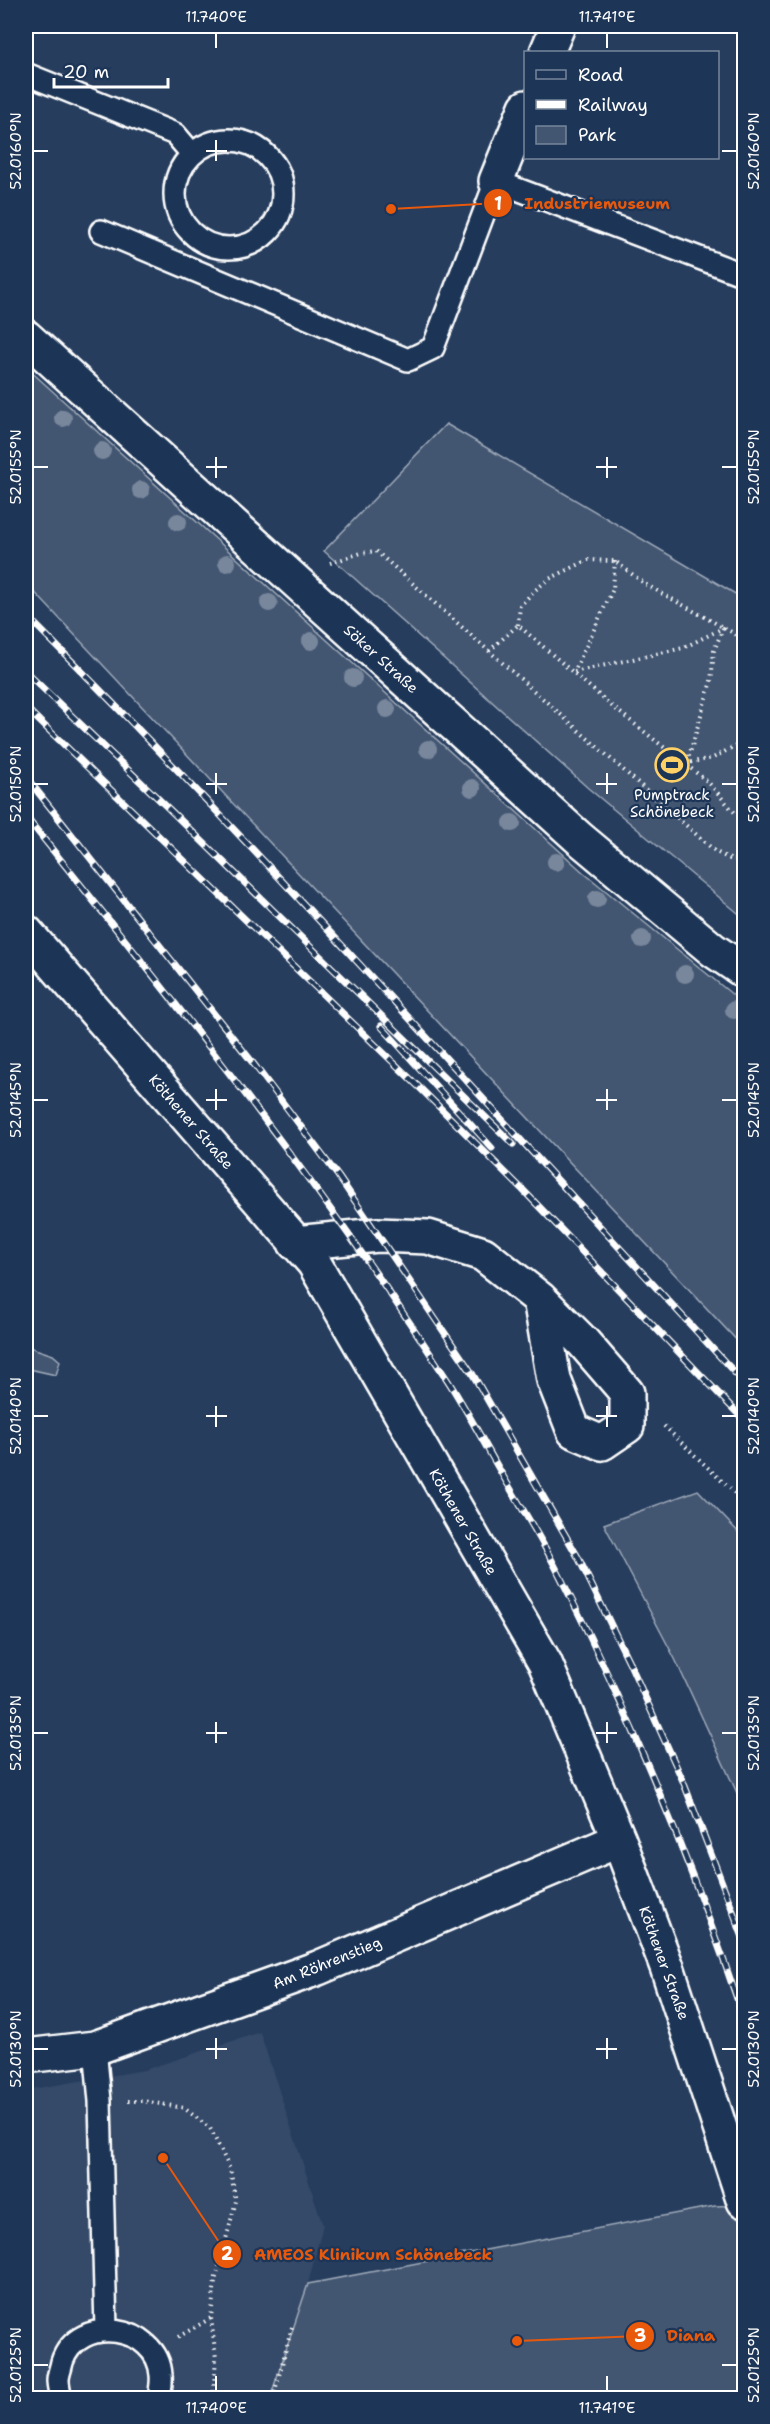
<svg xmlns="http://www.w3.org/2000/svg" width="770" height="2424" viewBox="0 0 770 2424" font-family="'Shantell Sans',sans-serif">
  <style>
    .built { fill: #344a68 }
    .green { fill: #425672; stroke: #a0aab8; stroke-width: 1.5 }
    .lines { fill: none; stroke-linecap: round; stroke-linejoin: round }
    .service-casing { stroke: #fff; stroke-width: 26 }
    .minor-casing { stroke: #fff; stroke-width: 38 }
    .tertiary-casing { stroke: #fff; stroke-width: 38 }
    .path { stroke: #fff; stroke-width: 4; stroke-dasharray: 1.5 4.5; stroke-linecap: butt }
    .service { stroke: #1d3557; stroke-width: 21 }
    .minor { stroke: #1d3557; stroke-width: 33 }
    .tertiary { stroke: #1d3557; stroke-width: 33 }
    .rail-casing { stroke: #fff; stroke-width: 7 }
    .rail { stroke: #1d3557; stroke-width: 4.5; stroke-dasharray: 14; stroke-linecap: butt }
    .tree { fill: #79879c }
    .ticks { fill: none; stroke: #fff; stroke-width: 2 }
    .labels { text-anchor: middle; dominant-baseline: central; stroke-width: 4.5; stroke-linejoin: round; paint-order: stroke }
    .street-label { font-size: 15px; fill: #fff; stroke: #1d3557 }
    .poi-label { font-size: 15px; fill: #fff; stroke: #1d3557 }
    .leader { fill: none; stroke: #e8590c; stroke-width: 2 }
    .callout-dot { fill: #e8590c; stroke: #1d3557; stroke-width: 2 }
    .mark-label { font-size: 18px; text-anchor: middle; font-weight: bold; fill: #fff }
    .callout-label { font-size: 16px; text-anchor: middle; font-weight: bold; fill: #e8590c; stroke: #1d3557; stroke-width: 4.5; stroke-linejoin: round; paint-order: stroke }
    .neatline { fill: none; stroke: #fff; stroke-width: 2 }
    .ticks-label { font-size: 15px; text-anchor: middle; fill: #fff }
  </style>
  <rect width="100%" height="100%" fill="#263d5e"/>
  <filter id="ink" filterUnits="userSpaceOnUse"><feTurbulence type="fractalNoise" baseFrequency=".0167" numOctaves="2"/><feDisplacementMap in="SourceGraphic" scale="12" xChannelSelector="R" yChannelSelector="G"/><feConvolveMatrix kernelMatrix="1 2 1 2 8 2 1 2 1" color-interpolation-filters="sRGB"/></filter>
  <g filter="url(#ink)">
    <path class="built" d="M260,2032L323,2225L308,2284L270,2398H26V2090L144,2070Z"/>
    <path class="green" d="M26,367L584,873L744,1004V1348L26,583Z
      M446,424L744,599V918L588,788L324,551Z
      M26,1346L53,1355L60,1361L56,1375L29,1369L26,1380Z
      M698,1490L744,1538V1808L675,1659L604,1524Z
      M744,2205V2398H270L308,2284L715,2206Z"/>
    <g class="lines">
      <defs>
        <path id="service" d="M26,74L175,134L192,154
          M175 194a54 54 0 1 1 108 0a54 54 0 1 1-108 0Z
          M101,231L408,360L433,348L496,181L744,275
          M95,2048L100,2101L106,2329
          M61,2398C60,2393 58,2386 58,2380C58,2374 61,2368 62,2362C78,2313 158,2325 161,2375C162,2383 160,2391 159,2398"/>
        <path id="minor" d="M547,52L558,26
          M496,181L526,107
          M26,932L314,1263L545,1663L619,1840L667,1967L744,2201
          M295,1243L378,1235L428,1237L483,1254L540,1299L583,1342L627,1393V1426L602,1443L574,1431L554,1380L540,1299
          M26,2056L95,2048L318,1968L619,1840"/>
        <path id="tertiary" d="M26,337L579,838L713,950L744,971"/>
      </defs>
      <use href="#service" class="service-casing"/>
      <use href="#minor" class="minor-casing"/>
      <use href="#tertiary" class="tertiary-casing"/>
      <path class="path" d="M615,561L613,589L574,672L683,648L723,628L714,651L711,681L687,763L713,758L744,741
        M330,563L361,553L376,551L716,852L730,859L744,860
        M518,625L520,606L534,591L549,579L588,560L615,561L645,584L744,639
        M489,651L518,625L613,707L708,782L736,814L744,819
        M664,1426L744,1502
        M128,2101H143L184,2108L210,2128L230,2169L236,2201L215,2281L211,2318L216,2358L213,2398
        M178,2337L211,2318
        M273,2398L292,2327"/>
      <use href="#service" class="service"/>
      <use href="#minor" class="minor"/>
      <use href="#tertiary" class="tertiary"/>
      <defs>
        <path id="rail" d="M26,615C271,860 500,1120 736,1374
          M26,672L167,807L513,1144
          M26,708L421,1089L523,1190L744,1420
          M26,777L253,1063L338,1176L472,1373L578,1557L630,1664L683,1781L744,1940
          M26,817C174,1000 322,1185 450,1384C469,1414 485,1445 503,1476C521,1507 540,1537 556,1568C630,1714 692,1864 744,2019
          M381,1026L492,1148"/>
      </defs>
      <use href="#rail" class="rail-casing"/>
      <use href="#rail" class="rail"/>
    </g>
    <g class="tree">
      <circle cx="63" cy="418" r="9"/>
      <circle cx="102" cy="451" r="9"/>
      <circle cx="141" cy="490" r="9"/>
      <circle cx="178" cy="522" r="9"/>
      <circle cx="227" cy="563" r="9"/>
      <circle cx="269" cy="603" r="9"/>
      <circle cx="311" cy="641" r="9"/>
      <circle cx="353" cy="678" r="9"/>
      <circle cx="387" cy="709" r="9"/>
      <circle cx="428" cy="749" r="9"/>
      <circle cx="472" cy="788" r="9"/>
      <circle cx="512" cy="823" r="9"/>
      <circle cx="556" cy="862" r="9"/>
      <circle cx="597" cy="899" r="9"/>
      <circle cx="642" cy="939" r="9"/>
      <circle cx="685" cy="974" r="9"/>
      <circle cx="734" cy="1010" r="9"/>
    </g>
  </g>
  <path class="ticks" d="M216,33V48M607,33V48M216,140V161M33,151H48M206,151H227M722,151H737M216,457V478M607,457V478M33,467H48M206,467H227M596,467H617M722,467H737M216,773V794M607,773V794M33,784H48M206,784H227M596,784H617M722,784H737M216,1089V1110M607,1089V1110M33,1100H48M206,1100H227M596,1100H617M722,1100H737M216,1406V1427M607,1406V1427M33,1416H48M206,1416H227M596,1416H617M722,1416H737M216,1722V1743M607,1722V1743M33,1733H48M206,1733H227M596,1733H617M722,1733H737M216,2038V2059M607,2038V2059M33,2049H48M206,2049H227M596,2049H617M722,2049H737M33,2365H48M722,2365H737M216,2376V2391M607,2376V2391"/>
  <defs>
    <symbol id="stadium-ring" viewBox="-11 -11 22 22"><circle r="9.5" fill="#1d3557" stroke="#ffd166" stroke-width="1.5"/><path d="M0-5a6.5 5 0 1 0 0 10a6.5 5 0 1 0 0-10ZM-3.5-1.8h7v3.6h-7Z" fill="#ffd166"/></symbol>
  </defs>
  <g fill-rule="evenodd">
    <use href="#stadium-ring" x="653" y="746" width="38" height="38"/>
  </g>
  <g class="labels">
    <g class="street-label">
      <text transform="translate(381 659) rotate(42)">Söker Straße</text>
      <text transform="translate(191 1122) rotate(49)">Köthener Straße</text>
      <text transform="translate(463 1522) rotate(60)">Köthener Straße</text>
      <text transform="translate(327 1963) rotate(-22)">Am Röhrenstieg</text>
      <text transform="translate(664 1963) rotate(70)">Köthener Straße</text>
    </g>
    <g class="poi-label">
      <text x="672" y="795">Pumptrack<tspan x="672" dy="17">Schönebeck</tspan></text>
    </g>
  </g>
  <path class="leader" d="M391 209L498 203M163 2158L227 2254M517 2341L640 2336"/>
  <g class="callout-dot">
    <circle cx="391" cy="209" r="6"/>
    <circle cx="163" cy="2158" r="6"/>
    <circle cx="517" cy="2341" r="6"/>
    <circle cx="498" cy="203" r="15"/>
    <circle cx="227" cy="2254" r="15"/>
    <circle cx="640" cy="2336" r="15"/>
  </g>
  <g class="mark-label">
    <text x="498" y="210">1</text>
    <text x="227" y="2260">2</text>
    <text x="640" y="2342">3</text>
  </g>
  <g class="callout-label">
    <text x="597" y="209">Industriemuseum</text>
    <text x="373" y="2260">AMEOS Klinikum Schönebeck</text>
    <text x="691" y="2341">Diana</text>
  </g>
  <rect width="770" height="2424" fill="none" stroke="#1d3557" stroke-width="66"/>
  <rect x="524" y="51" width="195" height="108" fill="#1d3557" stroke="#77869a" stroke-width="1.5"/>
  <rect x="536" y="70" width="30" height="9" fill="#1d3557" stroke="#77869a" stroke-width="1.5"/>
  <text x="578" y="81" font-size="18" fill="#ffffff">Road</text>
  <rect x="536" y="100" width="30" height="9" fill="#ffffff" stroke="#77869a" stroke-width="1.5"/>
  <text x="578" y="111" font-size="18" fill="#ffffff">Railway</text>
  <rect x="536" y="126" width="30" height="18" fill="#425672" stroke="#77869a" stroke-width="1.5"/>
  <text x="578" y="141" font-size="18" fill="#ffffff">Park</text>
  <path d="M54 78v9h114v-9" fill="none" stroke="#ffffff" stroke-width="3"/>
  <text x="63" y="78" font-size="18" fill="#ffffff" stroke="#1d3557" stroke-width="4.5" paint-order="stroke">20 m</text>
  <rect x="33" y="33" width="704" height="2358" class="neatline"/>
  <g class="ticks-label">
    <text x="216" y="22">11.740°E</text>
    <text x="607" y="22">11.741°E</text>
    <text transform="translate(16 151) rotate(-90)" y="5">52.0160°N</text>
    <text transform="translate(754 151) rotate(-90)" y="5">52.0160°N</text>
    <text transform="translate(16 467) rotate(-90)" y="5">52.0155°N</text>
    <text transform="translate(754 467) rotate(-90)" y="5">52.0155°N</text>
    <text transform="translate(16 784) rotate(-90)" y="5">52.0150°N</text>
    <text transform="translate(754 784) rotate(-90)" y="5">52.0150°N</text>
    <text transform="translate(16 1100) rotate(-90)" y="5">52.0145°N</text>
    <text transform="translate(754 1100) rotate(-90)" y="5">52.0145°N</text>
    <text transform="translate(16 1416) rotate(-90)" y="5">52.0140°N</text>
    <text transform="translate(754 1416) rotate(-90)" y="5">52.0140°N</text>
    <text transform="translate(16 1733) rotate(-90)" y="5">52.0135°N</text>
    <text transform="translate(754 1733) rotate(-90)" y="5">52.0135°N</text>
    <text transform="translate(16 2049) rotate(-90)" y="5">52.0130°N</text>
    <text transform="translate(754 2049) rotate(-90)" y="5">52.0130°N</text>
    <text transform="translate(16 2365) rotate(-90)" y="5">52.0125°N</text>
    <text transform="translate(754 2365) rotate(-90)" y="5">52.0125°N</text>
    <text x="216" y="2413">11.740°E</text>
    <text x="607" y="2413">11.741°E</text>
  </g>
</svg>
